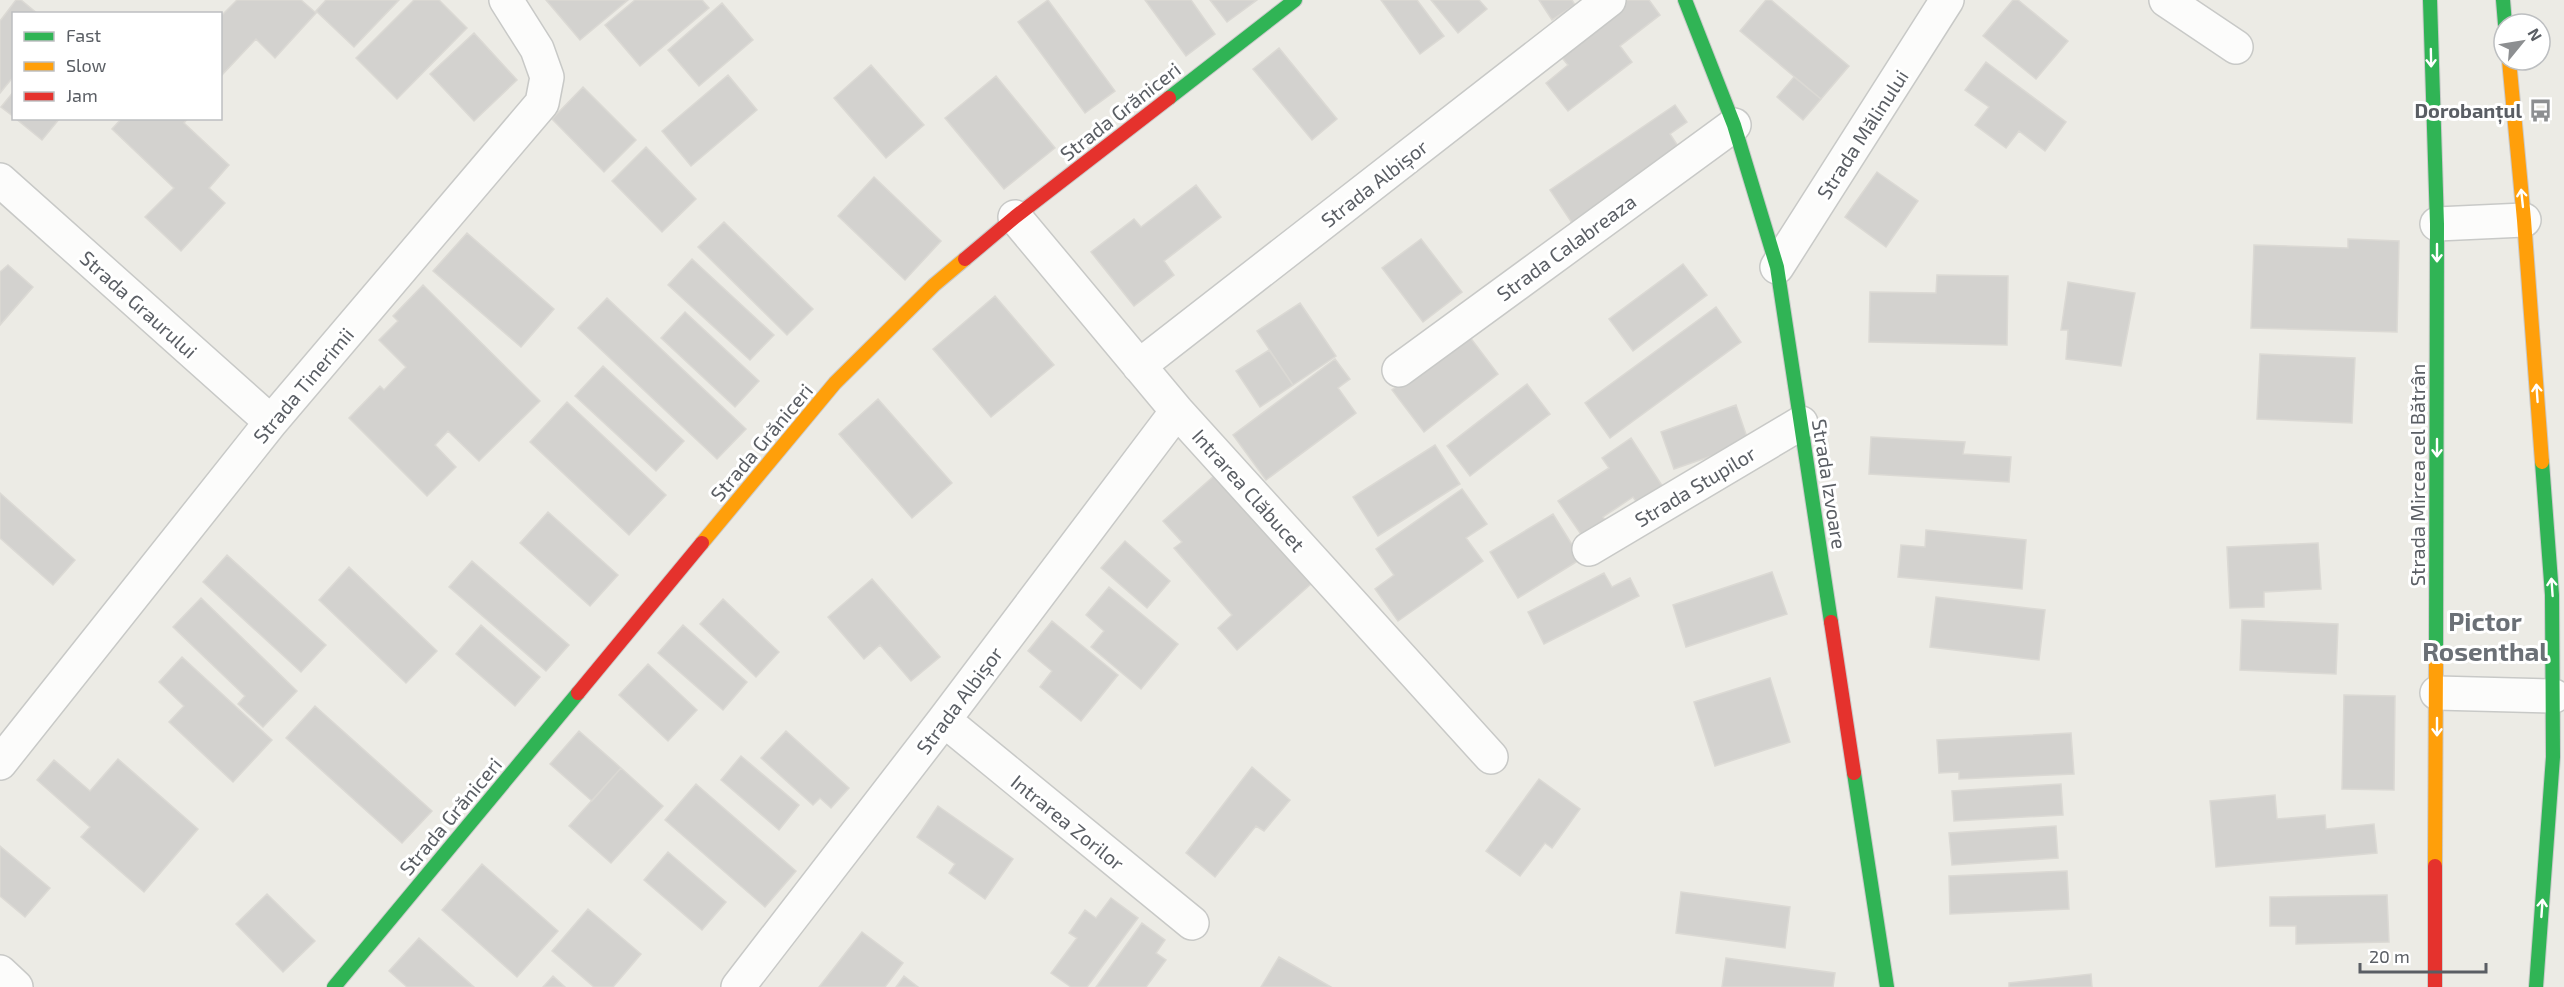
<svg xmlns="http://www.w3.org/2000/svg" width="2564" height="987" viewBox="0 0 2564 987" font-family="'Exo 2',sans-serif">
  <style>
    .building { fill: #d3d2cf; stroke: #dbd9d4; stroke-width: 1.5 }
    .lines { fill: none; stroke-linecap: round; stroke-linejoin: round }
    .street-casing { stroke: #c8c9c7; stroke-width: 36 }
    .fast-casing { stroke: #cacaca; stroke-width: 16 }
    .slow-casing { stroke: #cacaca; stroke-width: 16 }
    .jam-casing { stroke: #cacaca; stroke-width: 16 }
    .street { stroke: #fcfcfb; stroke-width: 33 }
    .fast { stroke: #30b455; stroke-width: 14 }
    .slow { stroke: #ff9f0a; stroke-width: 14 }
    .jam { stroke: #e5322d; stroke-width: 14 }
    .oneway { stroke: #fff }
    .labels { text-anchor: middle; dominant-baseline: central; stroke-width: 6; stroke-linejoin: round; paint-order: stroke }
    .poi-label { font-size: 20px; font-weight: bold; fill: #5a5e64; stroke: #fff; text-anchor: end }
    .street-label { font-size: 20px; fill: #5a5e64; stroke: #fff }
    .district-label { font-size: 26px; font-weight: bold; fill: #6b7076; stroke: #fff }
  </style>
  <rect width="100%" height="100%" fill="#ecebe5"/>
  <path class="building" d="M16,0H21L38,14H14V76L0,93V21Z
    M237,0H301L316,13L275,58L256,39L220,77V17Z
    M326,0H399L354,47L316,11Z
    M414,0H439L467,28L397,99L356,58Z
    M546,0H628L580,40Z
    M635,0H702L709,8L640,66L605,25Z
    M1048,0L1115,91L1085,113L1018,22Z
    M1145,0H1191L1215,34L1186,56Z
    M1210,0H1257L1227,22Z
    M1381,0H1417L1444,36L1420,54Z
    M1431,0H1479L1487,9L1458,33Z
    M1539,0H1572L1575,5L1552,20Z
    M1626,0H1649L1660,15L1620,46L1632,62L1568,111L1546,83L1568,65L1558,53Z
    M1766,0H1771L1849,66L1821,99L1740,31Z
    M2013,0H2018L2068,41L2036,79L1983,36Z
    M722,3L753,40L699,86L668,50Z
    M474,33L517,80L474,121L430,74Z
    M1279,48L1337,119L1312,140L1253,69Z
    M1986,62L2066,122L2045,151L2019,131L2006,148L1975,125L1989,107L1965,90Z
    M871,65L924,125L886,158L834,98Z
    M728,75L757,110L691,166L662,131Z
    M996,76L1055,148L1004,189L945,118Z
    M1794,77L1821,99L1803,120L1777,97Z
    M583,87L636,140L604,172L552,119Z
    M14,91V117L1,107Z
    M1675,105L1687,122L1670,134L1680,149L1572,223L1550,190Z
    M15,118H60L42,140Z
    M122,118H188L184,123L229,165L209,188L225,203L181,251L145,217L174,188L112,129Z
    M646,147L696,199L662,232L612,181Z
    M1877,172L1918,201L1886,247L1845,217Z
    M874,177L941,241L905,280L838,216Z
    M1196,185L1221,217L1164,261L1174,275L1134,306L1091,252L1134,219L1141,227Z
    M724,222L813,309L787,335L698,247Z
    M467,233L554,309L521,347L433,271Z
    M1421,239L1462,292L1423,322L1382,268Z
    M2348,239L2399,241L2397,332L2251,328L2254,245L2348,248Z
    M692,259L774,335L750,360L668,285Z
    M1683,264L1707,295L1633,351L1609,319Z
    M8,265L33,287L0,325V272Z
    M1937,275L2008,276L2007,345L1869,342L1870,292L1936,293Z
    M2068,282L2135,293L2121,366L2066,359L2068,330H2061Z
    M423,285L540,401L479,461L448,431L435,445L456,467L427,496L349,418L380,386L384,390L406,367L379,340L398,321L393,316Z
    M995,296L1054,365L991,417L933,349Z
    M607,298L746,429L717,459L578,328Z
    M1300,303L1336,356L1293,385L1257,331Z
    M1716,307L1741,342L1610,438L1585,403Z
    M685,312L759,381L735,407L661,338Z
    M1466,332L1498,374L1424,432L1392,390Z
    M1269,350L1293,385L1260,407L1236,371Z
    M2260,354L2355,358L2352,423L2257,419Z
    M1335,359L1350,379L1338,388L1356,413L1266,480L1233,435Z
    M603,366L684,441L656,471L575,396Z
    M1527,384L1550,414L1470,476L1447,446Z
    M878,399L952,483L912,518L839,434Z
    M567,402L666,495L629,535L530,442Z
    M1736,405L1749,443L1674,469L1661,432Z
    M1871,437L1965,442L1963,454L2011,457L2009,482L1869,474Z
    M1631,438L1665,490L1640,507L1633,497L1603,517L1608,525L1585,540L1558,501L1609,468L1602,458Z
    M1435,445L1460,484L1378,536L1353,497Z
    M1215,475L1311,584L1237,650L1218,628L1232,615L1174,548L1182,542L1163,521Z
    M1462,489L1487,524L1466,538L1483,561L1398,621L1375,589L1394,575L1376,549Z
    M0,493L75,560L53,585L0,538Z
    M548,512L618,575L590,606L520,543Z
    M1553,514L1581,559L1518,598L1490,552Z
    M1926,530L2026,540L2022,589L1898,577L1901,545L1925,547Z
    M1125,541L1170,581L1147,608L1101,568Z
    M2318,543L2321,589L2264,592V607L2230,608L2227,547Z
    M227,555L326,645L301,672L203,582Z
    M472,561L569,645L546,671L449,587Z
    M349,567L437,651L406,683L319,600Z
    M1772,572L1787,614L1686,647L1673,605Z
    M1604,573L1612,587L1630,578L1639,596L1544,644L1528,612Z
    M872,579L940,657L911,681L880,645L864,659L828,617Z
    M1109,587L1178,644L1141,689L1091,647L1104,631L1086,615Z
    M1936,597L2045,610L2039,660L1930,647Z
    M201,598L297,691L263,727L238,704L245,696L173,627Z
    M723,599L779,652L756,677L700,624Z
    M2242,620L2338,624L2336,674L2240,670Z
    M1052,621L1118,675L1081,721L1040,687L1052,671L1028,651Z
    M481,625L540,677L515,706L456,654Z
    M683,625L747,682L723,710L658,653Z
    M182,657L272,740L233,782L169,722L184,706L159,682Z
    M648,664L697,710L668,741L619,695Z
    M1770,678L1790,742L1715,766L1694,702Z
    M2344,695L2395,696L2394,790L2342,789Z
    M315,706L432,811L402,843L286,738Z
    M579,731L621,768L592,801L550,764Z
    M786,731L849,788L831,808L820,798L813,805L761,758Z
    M2071,733L2074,774L1959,779V772L1939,773L1937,740Z
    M741,756L799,805L779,830L721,780Z
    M118,759L198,829L144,892L81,837L90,827L37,780L54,760L90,791Z
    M1252,767L1290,800L1264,831L1256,826L1215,877L1186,853Z
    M621,768L663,806L611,863L569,826Z
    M1539,779L1580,809L1552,848L1545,843L1520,876L1486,851Z
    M696,784L796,871L765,907L665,820Z
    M2061,784L2063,815L1954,821L1952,791Z
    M2275,795L2277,819L2325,815L2326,829L2374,824L2377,853L2216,867L2210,801Z
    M938,806L1013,859L985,899L949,873L955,864L917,837Z
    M2056,826L2058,858L1952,865L1949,833Z
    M0,846L50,888L25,917L0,896Z
    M668,852L726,902L702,930L644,880Z
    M482,864L558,931L517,977L442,910Z
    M2067,871L2069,909L1950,914L1949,876Z
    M1681,892L1790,907L1785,948L1676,933Z
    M267,894L315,941L283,972L236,924Z
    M2387,895L2389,942L2296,944V926H2270V897Z
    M1111,898L1138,918L1087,987H1071L1051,973L1077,938L1069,933L1085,910L1096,918Z
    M588,909L641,954L613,987H594L552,951Z
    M1142,923L1165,940L1156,953L1166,960L1146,987H1096Z
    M862,932L903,963L885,987H819Z
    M419,938L474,987H407L389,971Z
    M1279,957L1331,987H1261Z
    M1726,958L1835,973L1833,987H1722Z
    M2091,974L2092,987H2009V983Z
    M553,976L565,987H543Z
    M904,976L918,987H896Z"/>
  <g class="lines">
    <defs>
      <path id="street" d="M2166,0L2236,47
        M0,180L271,422
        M1015,217L1177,411L1491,757
        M2437,224L2524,220
        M1777,267L1947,0
        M1139,366L1609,0
        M1399,370L1734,125
        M1589,549L1801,423
        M2437,693L2554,696
        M944,720L1192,923
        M0,763L271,422L542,103L547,77L537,49L506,0
        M0,972L16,987
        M738,987L944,720L1177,411"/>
      <path id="fast" d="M1685,0L1734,125L1777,267L1831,622
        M2430,0L2437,224L2436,660
        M2503,0L2505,24
        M1169,98L1295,0
        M1854,773L1887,987
        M334,987L578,693
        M2536,987L2553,757L2552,595L2542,462"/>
      <path id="slow" d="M2509,60L2524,220L2542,462
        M702,543L835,383L934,285L965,259
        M2435,866L2436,660"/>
      <path id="jam" d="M965,259L1015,217L1169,98
        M1831,622L1854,773
        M578,693L702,543
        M2435,987V866"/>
    </defs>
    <use href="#street" class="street-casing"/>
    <use href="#fast" class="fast-casing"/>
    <use href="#slow" class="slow-casing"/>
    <use href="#jam" class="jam-casing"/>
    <use href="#street" class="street"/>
    <use href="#fast" class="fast"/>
    <use href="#slow" class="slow"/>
    <use href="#jam" class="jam"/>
  </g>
  <defs><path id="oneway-shaft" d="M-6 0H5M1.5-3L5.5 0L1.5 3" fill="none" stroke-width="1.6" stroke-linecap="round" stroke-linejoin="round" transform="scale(1.5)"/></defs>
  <g class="oneway">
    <use href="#oneway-shaft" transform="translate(2431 58) rotate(89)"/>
    <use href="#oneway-shaft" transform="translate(2522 198) rotate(-96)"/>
    <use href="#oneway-shaft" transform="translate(2437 253) rotate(90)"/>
    <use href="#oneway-shaft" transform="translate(2537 393) rotate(-94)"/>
    <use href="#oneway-shaft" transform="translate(2437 448) rotate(90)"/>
    <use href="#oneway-shaft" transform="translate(2552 587) rotate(-94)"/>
    <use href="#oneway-shaft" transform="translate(2437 727) rotate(90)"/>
    <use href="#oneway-shaft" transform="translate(2542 908) rotate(-86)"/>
  </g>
  <defs>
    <symbol id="bus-bare" viewBox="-9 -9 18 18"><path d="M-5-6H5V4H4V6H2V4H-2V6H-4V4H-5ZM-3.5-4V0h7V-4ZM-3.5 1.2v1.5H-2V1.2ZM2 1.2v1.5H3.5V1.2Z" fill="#8d8f91" stroke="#fff" stroke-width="2.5" paint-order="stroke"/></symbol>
  </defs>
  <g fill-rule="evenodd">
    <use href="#bus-bare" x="2524" y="94" width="33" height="33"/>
  </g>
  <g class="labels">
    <g class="poi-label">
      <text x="2522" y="110">Dorobanțul</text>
    </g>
    <g class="street-label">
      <text transform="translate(1120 111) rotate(-38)">Strada Grăniceri</text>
      <text transform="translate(1862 134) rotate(-57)">Strada Mălinului</text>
      <text transform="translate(1374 183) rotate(-38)">Strada Albișor</text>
      <text transform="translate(1566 247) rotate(-36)">Strada Calabreaza</text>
      <text transform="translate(139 304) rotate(42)">Strada Graurului</text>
      <text transform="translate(303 385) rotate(-50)">Strada Tinerimii</text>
      <text transform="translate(761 442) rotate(-50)">Strada Grăniceri</text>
      <text transform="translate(2417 475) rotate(-90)">Strada Mircea cel Bătrân</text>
      <text transform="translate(1830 484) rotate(81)">Strada Izvoare</text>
      <text transform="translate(1695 486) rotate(-31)">Strada Stupilor</text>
      <text transform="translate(1249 490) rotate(48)">Intrarea Clăbucet</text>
      <text transform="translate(959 700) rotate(-53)">Strada Albișor</text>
      <text transform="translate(450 816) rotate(-50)">Strada Grăniceri</text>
      <text transform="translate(1068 822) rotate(39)">Intrarea Zorilor</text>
    </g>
    <g class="district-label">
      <text x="2485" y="620">Pictor<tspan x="2485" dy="30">Rosenthal</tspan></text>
    </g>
  </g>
  <rect x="12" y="12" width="210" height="108" fill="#ffffff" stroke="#bdbfc1" stroke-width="1.5"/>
  <rect x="24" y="32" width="30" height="9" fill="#30b455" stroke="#bdbfc1" stroke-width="1.5"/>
  <text x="66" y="42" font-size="18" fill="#5a5e64">Fast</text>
  <rect x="24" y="62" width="30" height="9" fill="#ff9f0a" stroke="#bdbfc1" stroke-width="1.5"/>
  <text x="66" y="72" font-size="18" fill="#5a5e64">Slow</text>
  <rect x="24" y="92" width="30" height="9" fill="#e5322d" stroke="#bdbfc1" stroke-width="1.5"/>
  <text x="66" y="102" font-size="18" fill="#5a5e64">Jam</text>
  <g transform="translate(2522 42) rotate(60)"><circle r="28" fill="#ffffff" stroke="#bdbfc1" stroke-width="1.5"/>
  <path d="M0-4.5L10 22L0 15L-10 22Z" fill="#8d8f91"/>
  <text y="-9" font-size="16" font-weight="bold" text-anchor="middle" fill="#5a5e64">N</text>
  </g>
  <path d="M2360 963v9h126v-9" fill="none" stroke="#5a5e64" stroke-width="3"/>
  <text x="2369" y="963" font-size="18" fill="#5a5e64" stroke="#ffffff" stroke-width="4.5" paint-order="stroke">20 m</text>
</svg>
